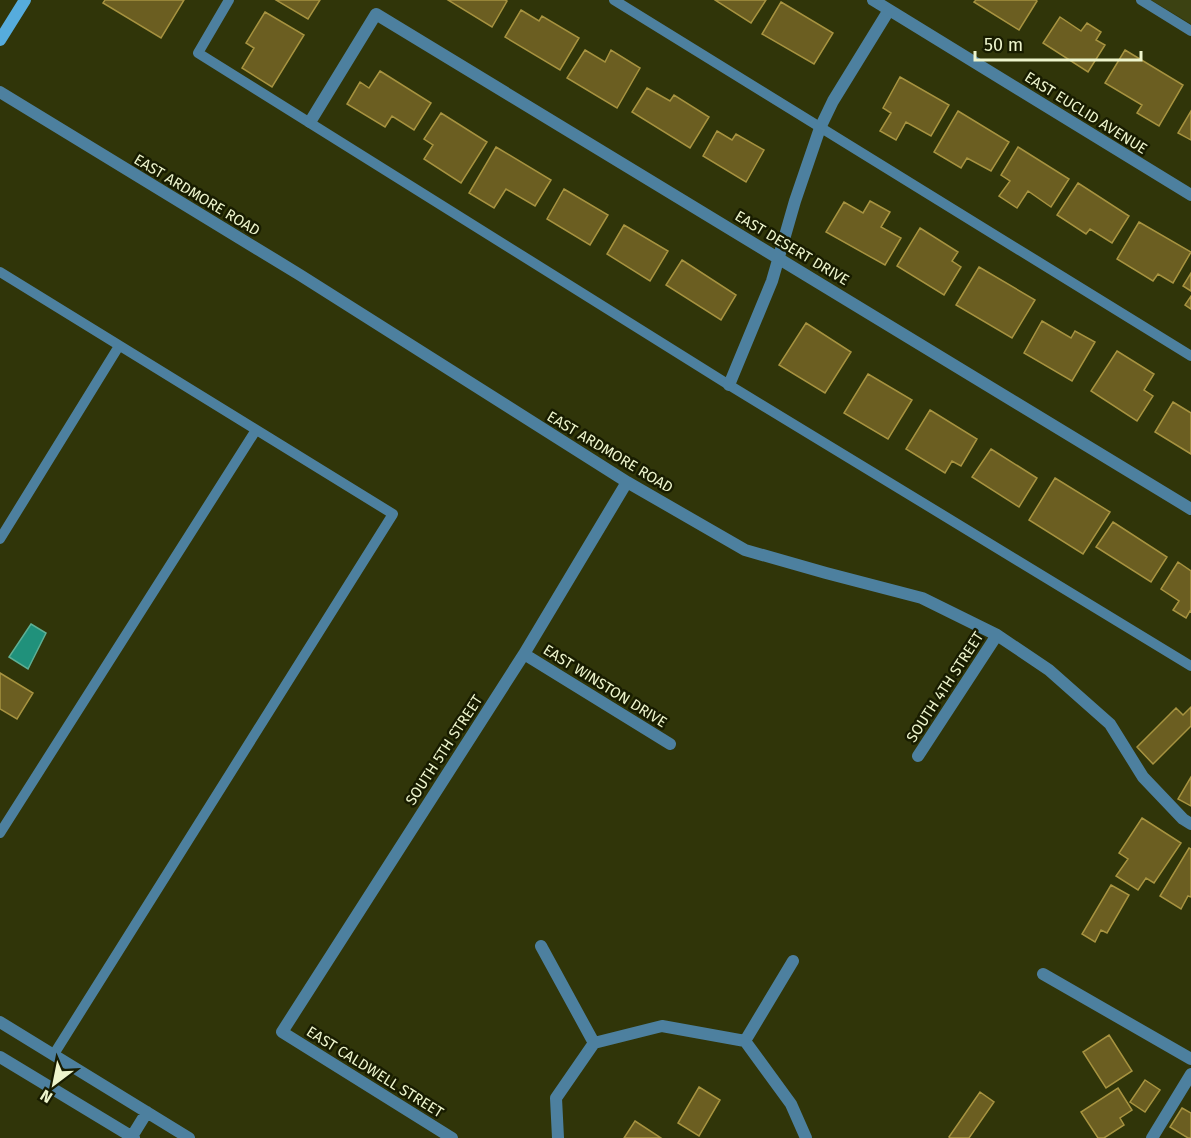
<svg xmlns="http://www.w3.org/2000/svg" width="1191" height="1138" viewBox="0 0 1191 1138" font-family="'Fira Sans',sans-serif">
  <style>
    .built { fill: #3c4212 }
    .water { fill: #20917b; stroke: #5eaf94; stroke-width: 1.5 }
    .building { fill: #6b5e21; stroke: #a79340; stroke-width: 1.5 }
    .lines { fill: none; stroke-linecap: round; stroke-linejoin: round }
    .service { stroke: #4d809f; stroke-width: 10 }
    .minor { stroke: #4d809f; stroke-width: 12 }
    .secondary { stroke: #56acdd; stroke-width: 12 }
    .labels { text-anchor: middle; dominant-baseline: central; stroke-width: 5; stroke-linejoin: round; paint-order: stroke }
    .street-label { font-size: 15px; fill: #eef5cd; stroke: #181c00 }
  </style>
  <rect width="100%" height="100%" fill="#303509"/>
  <path class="built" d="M1151,0H1191V24Z"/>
  <path class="water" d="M31,624L46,633L28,669L9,657Z"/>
  <path class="building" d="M105,0H184L161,38L103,3Z
    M276,0H320L308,19Z
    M448,0H505L507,1L492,27Z
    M715,0H766L751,23Z
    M976,0H1036L1037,1L1019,30L974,2Z
    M781,2L833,33L814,64L762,34Z
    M521,10L539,21L542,16L579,38L560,70L505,37Z
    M265,12L304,35L272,87L242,68L254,48L246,43Z
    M1060,17L1081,31L1087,23L1101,32L1096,40L1105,45L1088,72L1043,43Z
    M585,50L605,62L611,50L640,68L617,108L567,78Z
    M1125,50L1183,85L1159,126L1137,113L1142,105L1105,83Z
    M380,71L431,103L414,130L392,116L385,127L347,104L360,82L369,88Z
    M900,77L949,105L931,136L906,122L896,140L880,131L891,113L883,108Z
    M647,88L670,101L674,95L709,117L690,148L632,112Z
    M958,111L1009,142L991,171L967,158L961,168L934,152Z
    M1191,111V140L1178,133Z
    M441,113L487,142L461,183L424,159L433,145L424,139Z
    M717,131L732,140L736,134L764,150L746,182L703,156Z
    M496,147L551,180L535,206L506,189L494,208L469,193Z
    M1018,147L1069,179L1051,207L1028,191L1017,208L999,196L1010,181L1001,175Z
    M1078,183L1129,216L1112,243L1090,229L1086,234L1057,215Z
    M564,189L608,215L590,245L547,219Z
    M870,201L890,212L881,227L901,238L885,265L826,232L844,202L863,213Z
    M1139,222L1191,252L1173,283L1158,274L1153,281L1117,259Z
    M624,225L668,251L650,281L607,254Z
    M920,228L958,252L952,261L961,267L944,295L897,266Z
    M682,260L736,295L721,320L666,285Z
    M979,267L1035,300L1012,338L956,305Z
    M1191,273V291L1183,286Z
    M1191,296V309L1185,305Z
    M1042,321L1071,338L1075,331L1095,342L1072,381L1024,353Z
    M806,323L851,352L825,393L779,365Z
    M1117,351L1154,374L1144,390L1153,396L1137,421L1091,391Z
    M868,374L912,400L888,439L844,413Z
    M1173,402L1191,413V454L1155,432Z
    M930,410L977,439L961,466L952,461L945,473L906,449Z
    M991,449L1037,478L1019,507L972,477Z
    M1055,478L1110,512L1083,554L1029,520Z
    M1113,522L1167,557L1151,582L1096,547Z
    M1178,562L1191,571V612L1190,611L1186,618L1173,610L1179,601L1161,589Z
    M0,673L33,693L17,719L0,709Z
    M1191,707V726L1153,764L1137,747L1176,708L1183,715Z
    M1191,777V806L1178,799Z
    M1142,818L1181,843L1154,883L1146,878L1138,890L1116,876L1128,859L1119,853Z
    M1189,848L1191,849V897L1188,896L1181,909L1160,896Z
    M1111,885L1129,895L1107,933L1101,930L1095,942L1082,934Z
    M1109,1035L1132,1071L1106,1088L1083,1052Z
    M1145,1080L1160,1090L1145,1112L1130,1102Z
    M699,1087L720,1100L699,1136L678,1123Z
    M1118,1088L1132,1110L1120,1118L1124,1125L1104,1138H1098L1081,1112Z
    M980,1092L994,1102L969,1138H950L949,1137Z
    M1182,1108L1191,1113V1138H1188L1170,1127Z
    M635,1121L661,1138H624Z"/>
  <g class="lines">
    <path class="service" d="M229,0L198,53L729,385L1191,666
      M614,0L1191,356
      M1141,0L1191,31
      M0,272L393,514L54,1054
      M0,539L119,346
      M0,833L256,430"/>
    <path class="minor" d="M873,0L1191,195
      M0,92L300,275L627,482L745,550L826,573L922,598L997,635L1049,670L1110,724L1143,777L1183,819L1191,824
      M310,122L376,14L1191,509
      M729,385L772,281L795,201L820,128L833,101L889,10
      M524,654L670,744
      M918,756L997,635
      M541,946L594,1043
      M1043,974L1191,1059
      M0,1022L189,1138
      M745,1041L793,961
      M0,1057L134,1138
      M131,1138L147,1112
      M452,1138L282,1032L524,654L627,482
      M558,1138L556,1098L594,1043L662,1026L745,1041L791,1104L806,1138
      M1152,1138L1191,1074"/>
    <path class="secondary" d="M0,40L25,0"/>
  </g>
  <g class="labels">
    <g class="street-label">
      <text transform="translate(1086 113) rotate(32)">EAST EUCLID AVENUE</text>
      <text transform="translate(197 195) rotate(31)">EAST ARDMORE ROAD</text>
      <text transform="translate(792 248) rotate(31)">EAST DESERT DRIVE</text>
      <text transform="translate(610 452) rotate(31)">EAST ARDMORE ROAD</text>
      <text transform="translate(605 686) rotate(32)">EAST WINSTON DRIVE</text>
      <text transform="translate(945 687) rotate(-57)">SOUTH 4TH STREET</text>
      <text transform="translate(444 750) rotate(-57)">SOUTH 5TH STREET</text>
      <text transform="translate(375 1072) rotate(32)">EAST CALDWELL STREET</text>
    </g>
  </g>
  <g transform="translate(54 1084) rotate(212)" stroke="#181c00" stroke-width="4.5" paint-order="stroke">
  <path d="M0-4.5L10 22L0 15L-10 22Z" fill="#eef5cd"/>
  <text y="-9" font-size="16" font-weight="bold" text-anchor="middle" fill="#eef5cd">N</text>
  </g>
  <path d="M975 51v9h166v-9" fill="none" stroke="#eef5cd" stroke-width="3"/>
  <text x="984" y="51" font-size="18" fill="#eef5cd" stroke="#181c00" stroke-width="4.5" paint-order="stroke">50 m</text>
</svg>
